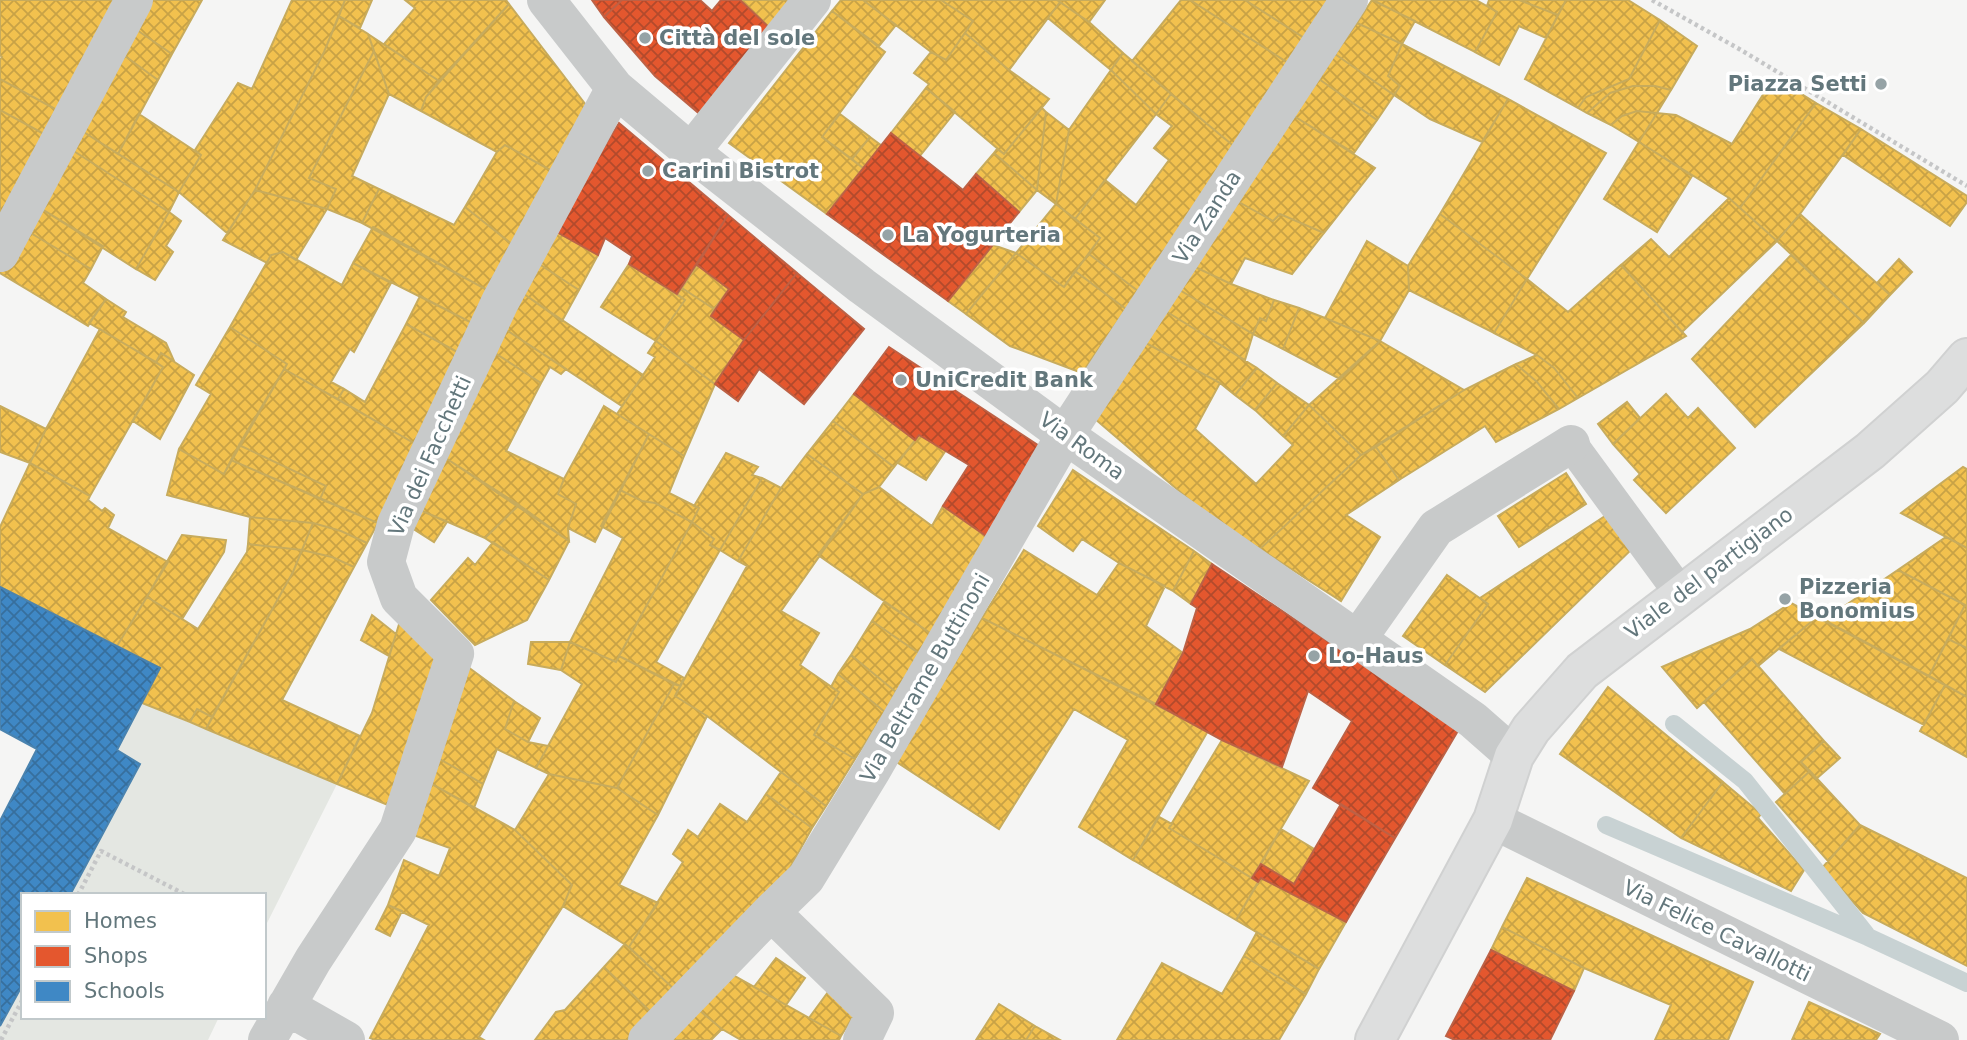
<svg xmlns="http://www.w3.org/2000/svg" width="1967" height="1040" viewBox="0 0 1967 1040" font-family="'DejaVu Sans',sans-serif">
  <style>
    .green { fill: #e4e7e2 }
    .homes { fill: url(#homes-cross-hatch); stroke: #c7ab5c; stroke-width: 2 }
    .shops { fill: url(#shops-cross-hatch); stroke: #bd6145; stroke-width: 2 }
    .schools { fill: url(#schools-cross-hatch); stroke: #4a83af; stroke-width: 2 }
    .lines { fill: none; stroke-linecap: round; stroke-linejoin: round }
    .stream { stroke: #c8d2d3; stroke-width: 18 }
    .secondary-casing { stroke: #d0d1d1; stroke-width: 42 }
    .path { stroke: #c5c6c7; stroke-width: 4.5; stroke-dasharray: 3.5 3.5; stroke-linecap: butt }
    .lane { stroke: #c8caca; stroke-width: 33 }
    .street { stroke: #c8caca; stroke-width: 38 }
    .secondary { stroke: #dddede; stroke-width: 38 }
    .poi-dot { fill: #96a3a6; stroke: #fff; stroke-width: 2.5 }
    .labels { text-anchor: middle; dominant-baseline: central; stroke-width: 7; stroke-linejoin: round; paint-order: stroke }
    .poi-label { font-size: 21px; font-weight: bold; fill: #63777c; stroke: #fff; text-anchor: start }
    .street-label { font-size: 21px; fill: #63777c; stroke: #fff }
  </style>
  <defs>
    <pattern id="homes-cross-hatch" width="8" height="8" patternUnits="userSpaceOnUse" patternTransform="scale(1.75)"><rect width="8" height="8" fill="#f2c14e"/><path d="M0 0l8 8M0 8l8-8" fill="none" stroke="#c8a246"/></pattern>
    <pattern id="shops-cross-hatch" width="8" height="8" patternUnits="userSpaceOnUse" patternTransform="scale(1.75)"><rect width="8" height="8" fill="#e4572e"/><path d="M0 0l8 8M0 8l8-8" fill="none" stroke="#b24a2c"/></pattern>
    <pattern id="schools-cross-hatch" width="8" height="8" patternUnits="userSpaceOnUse" patternTransform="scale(1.75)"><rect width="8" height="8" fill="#3f88c5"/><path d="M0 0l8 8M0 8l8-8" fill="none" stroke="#376f9d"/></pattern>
  </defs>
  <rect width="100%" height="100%" fill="#f5f5f4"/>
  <path class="green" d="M142,703L337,784L264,929V895H70L140,764L117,750Z
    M23,984V1017H219L208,1040H0V1026Z"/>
  <path class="homes" d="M0,0H116L57,110L0,79V60L2,57L0,55Z
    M149,0H202L172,54L134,28Z
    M292,0H345L324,52L255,190L227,233L179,192L201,155L195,150L238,83L252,89Z
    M345,0H372L360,28L339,16Z
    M405,0H506L509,4L439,81L384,44L415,8Z
    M740,0H790L777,35Z
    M841,0H863L896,25L879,46L832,11Z
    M863,0H941L973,21L946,60L931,52Z
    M941,0H1057L1060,2L1009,70L965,33L973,21Z
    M1057,0H1105L1089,22Z
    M1181,0H1190L1293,66L1236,148L1132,61Z
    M1190,0H1245L1309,41L1293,66Z
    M1245,0H1334L1309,41Z
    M1372,0L1415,21L1402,44L1357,23Z
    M1373,0H1476L1497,12L1475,52Z
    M1489,0H1519L1558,15L1546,38L1519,26L1499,65L1475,52L1497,12L1487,6Z
    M1519,0H1566L1558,15Z
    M1566,0H1628L1660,20L1629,79L1586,97L1578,108L1525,79Z
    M1060,2L1089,22L1123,53L1111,70L1048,18Z
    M509,4L586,105L552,171L505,145L497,152L421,111L426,97Z
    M832,11L885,52L822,137L863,168L827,214L729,143Z
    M339,16L368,34L374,51L309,178L336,189L327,209L255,190L324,52Z
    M1660,20L1697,46L1671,90L1655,86H1633L1610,93L1587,113L1578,108L1586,97L1629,79Z
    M1357,23L1402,44L1388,76L1400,86L1394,95L1335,54Z
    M134,28L172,54L158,80L121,53Z
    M965,33L1009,70L1049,99L1004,154L926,88L929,84L914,73L931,52L946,60Z
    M368,34L439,81L426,97L421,111L389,94Z
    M1402,44L1508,99L1482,142L1430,119L1394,95L1400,86L1388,76Z
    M374,51L389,94L352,176L379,189L362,223L327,209L336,189L309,178Z
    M121,53L158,80L118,154L79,129Z
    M1123,53L1171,94L1156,114L1111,70Z
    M1335,54L1394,95L1377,120L1319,79Z
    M1111,70L1156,114L1075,219L1056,204L1069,130Z
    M1774,77L1816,103L1740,208L1729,198L1639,142L1657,113L1676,115L1732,144Z
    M0,79L57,110L44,134L0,110Z
    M1319,79L1377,120L1354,153L1294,116Z
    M1633,86H1655L1671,90L1657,113L1637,111L1622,116L1611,125L1587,113L1610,93Z
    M926,88L955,112L919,157L891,133Z
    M1171,94L1236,148L1138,291L1089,254L1100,238L1075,219L1105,180L1136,205L1169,160L1154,148L1172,126L1156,114Z
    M1508,99L1606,153L1527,279L1440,214Z
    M1816,103L1861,129L1800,214L1777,241L1740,208Z
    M1042,108L1046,112L1037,190L994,153L997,149L1004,154Z
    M0,110L44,134L0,218Z
    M1637,111L1657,113L1639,142L1611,125L1622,116Z
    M1046,112L1069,130L1056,204L1037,190Z
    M139,114L201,155L179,192L118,154Z
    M840,114L870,137L852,159L822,137Z
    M1294,116L1375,168L1324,233L1280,214L1273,221L1237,201Z
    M79,129L179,192L169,212L69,148Z
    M1861,129L1967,196V202L1950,226L1843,155Z
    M870,137L882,146L863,168L852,159Z
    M1639,142L1692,176L1657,232L1604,199Z
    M505,145L552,171L513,245L465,207L497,152Z
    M69,148L169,212L136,269L37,206Z
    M994,153L1037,190L1019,212L976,174Z
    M379,189L454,225L465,207L513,245L489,291L362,223Z
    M255,190L327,209L296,260L283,252L271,255L267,263L223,240Z
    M1729,198L1777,241L1682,332L1621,265L1651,239L1669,257Z
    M1237,201L1273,221L1280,214L1324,233L1292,274L1245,258L1231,284L1193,266Z
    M1056,204L1100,238L1064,287L1016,253Z
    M37,206L103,246L91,269L24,229Z
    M169,212L181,221L166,246L173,252L155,280L136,269Z
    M1440,214L1527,279L1494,333L1409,290L1408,266Z
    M1800,214L1890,295L1864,323L1777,241Z
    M373,227L489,291L474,324L353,263Z
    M24,229L91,269L83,283L106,299L88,326L0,273Z
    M553,230L598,255L579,290L536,262Z
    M1367,241L1408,266L1409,290L1380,341L1325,318Z
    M993,245L1016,253L966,314L948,301Z
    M283,252L342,285L353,263L391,283L354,352L350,349L331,382L344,389L338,399L284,369L287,364L230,327L271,255Z
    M1016,253L1064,287L1075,271L1126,309L1082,373L1010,346L966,314Z
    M1089,254L1138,291L1126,309L1075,271Z
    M1791,255L1864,323L1755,427L1692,359Z
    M1899,259L1912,272L1890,295L1877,283Z
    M536,262L579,290L562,321L521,292Z
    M629,264L685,300L656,341L601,307Z
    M697,265L729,289L714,309L682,288Z
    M1621,265L1686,336L1578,398L1554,368L1537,355L1494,333L1527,279L1568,312Z
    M1193,266L1231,284L1274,300L1266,321L1260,318L1253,334L1178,289Z
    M682,288L714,309L711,316L744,340L715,384L656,341L685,300L677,294Z
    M1178,289L1253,334L1245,360L1164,310Z
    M521,292L643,375L622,406L502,327Z
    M420,296L474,324L461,354L406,324Z
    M106,299L126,312L123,317L166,343L174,361L161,353L156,362L89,323Z
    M1274,300L1299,308L1283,349L1253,334L1260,318L1266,321Z
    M1299,308L1325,318L1380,341L1340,379L1283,349Z
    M1164,310L1257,368L1235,395L1220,383L1144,342Z
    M406,324L461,354L419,446L338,399L344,389L365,402Z
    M230,327L287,364L224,474L179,449L211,394L196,385Z
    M502,327L566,369L561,374L550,367L541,383L492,351Z
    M100,329L163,367L90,496L30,463L46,429Z
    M656,341L715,384L684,456L617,414L655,357L648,353Z
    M1380,341L1464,390L1361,455L1309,405Z
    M1144,342L1220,383L1195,429L1256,484L1293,445L1283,436L1309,405L1361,455L1260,549L1200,509L1094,418Z
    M492,351L541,383L506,451L564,479L558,494L576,504L568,528L569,541L444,457Z
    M161,353L194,375L160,439L133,421L163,367L156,362Z
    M1537,355L1554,368L1578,398L1559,409L1537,382L1516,364Z
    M1516,364L1537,382L1559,409L1496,442L1485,426L1399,480L1376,447L1464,390Z
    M1257,368L1277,383L1255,410L1235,395Z
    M284,369L419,446L378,523L320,499L326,486L239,445Z
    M1277,383L1309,405L1283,436L1255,410Z
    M854,394L915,440L894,467L833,421Z
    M1666,394L1688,418L1698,408L1735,448L1666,513L1634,480L1640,474L1613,444Z
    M1627,402L1640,418L1613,444L1598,424Z
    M0,406L46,429L30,463L0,452Z
    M604,406L649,434L595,542L568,528L576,504L558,494L564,479Z
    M833,421L894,467L879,487L863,494L807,454Z
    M649,434L684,456L669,493L699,508L692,522L655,503L642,501L620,490Z
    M919,435L946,450L926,480L898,463Z
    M239,445L326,486L320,499L231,460Z
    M1376,447L1399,480L1346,515L1380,537L1341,601L1260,549L1361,455Z
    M179,449L224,474L231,460L378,523L367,543L341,531L313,523L250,517L167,495Z
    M726,453L758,467L752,475L762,478L720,550L710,545L714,539L692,522L699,508L694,506Z
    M807,454L863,494L781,611L819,633L800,665L839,692L814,735L855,759L826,806L707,716L675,696L747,566L738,561L781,488Z
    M444,457L519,505L485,538L420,510Z
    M30,463L90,496L88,500L102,511L105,508L114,515L108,528L168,562L117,646L0,587V527Z
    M1963,467L1967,469V548L1901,513Z
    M1073,470L1194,551L1173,591L1119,563L1082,539L1073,551L1038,526Z
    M1566,473L1586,504L1519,547L1498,516Z
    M762,478L781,488L738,561L720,550Z
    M879,487L932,526L943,506L992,540L933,635L818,555L863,494Z
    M620,490L642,501L655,503L692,522L616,662L570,642L623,538L601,526Z
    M519,505L569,541L549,580L485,538Z
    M420,510L447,522L434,542L412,528Z
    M1611,512L1635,546L1485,692L1445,665L1488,604L1480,598Z
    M250,517L313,523L302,550L248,544Z
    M692,522L714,539L710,545L720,550L656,662L684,678L680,686L619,656Z
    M313,523L341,531L367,543L354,567L332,557L302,550Z
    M182,535L226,540L224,552L182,619L147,597Z
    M1946,537L1967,548V606L1898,570Z
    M493,542L549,580L527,620L475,645L431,600L468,558L475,565Z
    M248,544L302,550L293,572L212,717L197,709L190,722L142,703L160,668L117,646L147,597L198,629L247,552Z
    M302,550L332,557L354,567L282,700L360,736L337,784L206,729L293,572Z
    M1024,550L1097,595L1119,563L1165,586L1146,626L1183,653L1156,704L982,618Z
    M1194,551L1212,564L1191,604L1173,591Z
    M1898,570L1965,605L1929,676L1824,620Z
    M1447,575L1488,604L1445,665L1403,636Z
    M884,602L933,635L920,654L872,621Z
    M1791,603L1817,617L1758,666L1752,659L1697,708L1662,667L1750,629Z
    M1965,605L1967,606V648L1948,639Z
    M372,615L396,634L389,656L361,640Z
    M1817,617L1945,685L1924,725L1779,649Z
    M982,618L1208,731L1133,860L1079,827L1128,740L1074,709L999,829L895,761Z
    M400,621L431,649L436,665L390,806L337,784L372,713Z
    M872,621L920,654L896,692L851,655Z
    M1948,639L1967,648V697L1929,676Z
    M531,642H570L561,670L528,664Z
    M570,642L616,662L619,656L674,684L617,788L549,774L536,768L582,684L561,670Z
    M851,655L896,692L885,712L838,674Z
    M1752,659L1824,741L1801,762L1810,771L1785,794L1704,702Z
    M468,667L514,701L505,729L528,742L548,746L536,768L497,749L483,784L438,758Z
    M838,674L885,712L855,759L814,735L839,692L831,687Z
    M674,684L680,686L675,696L707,716L658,815L617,788Z
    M1945,685L1967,697V757L1920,731Z
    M1608,687L1723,782L1681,838L1560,754Z
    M514,701L540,718L528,742L505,729Z
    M197,709L212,717L206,729L190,722Z
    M1222,740L1309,781L1252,878L1169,828Z
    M1824,741L1840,758L1816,779L1801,762Z
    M438,758L483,784L474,808L430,783Z
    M1810,771L1860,825L1828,861L1776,802Z
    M781,772L826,806L812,828L766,794Z
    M549,774L617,788L658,815L619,885L658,903L629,947L563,906L572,885L515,830Z
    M1723,782L1761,814L1758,818L1804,870L1791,891L1681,838Z
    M430,783L515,830L572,885L563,906L479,1037L484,1040H375L370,1038L429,925L388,905L404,860L439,876L450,848L413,835Z
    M766,794L812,828L778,890L675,990L629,947L683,862L673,854L688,830L698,837L720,804L747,822Z
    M1159,817L1172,824L1169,828L1258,882L1236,920L1133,860Z
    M1860,825L1967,878V966L1863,913L1822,868Z
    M1281,829L1316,850L1294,884L1261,864Z
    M1261,878L1346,922L1319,969L1236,920Z
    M1527,878L1753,982L1728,1040H1655L1671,1005L1584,968L1502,927Z
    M388,905L402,911L390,936L376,929Z
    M1502,927L1584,968L1574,991L1491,950Z
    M1257,932L1319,969L1306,994L1244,956Z
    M625,944L675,990L653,1014L604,967Z
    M1244,956L1306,994L1279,1040H1117L1162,963L1222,994Z
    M776,958L805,978L786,1005L754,987Z
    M604,967L653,1014L627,1040H535L556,1012L565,1010Z
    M726,971L841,1036L839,1040H741L722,1029L694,1006Z
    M828,992L857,1010L841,1036L809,1018Z
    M1809,1002L1880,1034L1876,1040H1792Z
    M999,1004L1035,1026L1026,1040H976Z
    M694,1006L722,1029L711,1040H675L669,1035Z
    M1035,1026L1060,1040H1026Z"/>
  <path class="shops" d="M592,0H622L604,17Z
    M622,0H700L712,11L721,0H740L777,35L709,122L655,76L604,17Z
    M619,123L728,215L677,294L629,264L632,256L605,238L598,255L553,230Z
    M891,133L963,190L976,174L1019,212L948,301L827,214Z
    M728,215L797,273L744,340L711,316L729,289L697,265Z
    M797,273L864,329L804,404L759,369L738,401L715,384L744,340Z
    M889,347L1047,451L992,540L943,506L969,465L919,435L915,440L854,394Z
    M1212,564L1459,729L1395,838L1313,788L1352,721L1308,691L1282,767L1222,740L1156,704L1183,653L1197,608L1191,604Z
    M1341,804L1395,838L1346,922L1261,878L1258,882L1252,878L1261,864L1294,884Z
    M1491,950L1574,991L1550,1040H1455L1446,1036Z"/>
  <path class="schools" d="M0,587L160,668L117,750L140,764L70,895H23V984L0,1026V821L37,749L0,729Z"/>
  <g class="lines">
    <path class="stream" d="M1674,724L1745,781L1866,934
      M1606,825L1868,937L1967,983"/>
    <defs>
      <path id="secondary" d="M1375,1040L1493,820L1514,756L1531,729L1582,671L1870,451L1942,387L1967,358"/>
    </defs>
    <use href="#secondary" class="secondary-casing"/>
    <path class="path" d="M1652,0L1741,50L1967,186
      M78,895L101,851L186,895
      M1,1040L23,999"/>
    <path class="lane" d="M1571,444L1681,594"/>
    <path class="street" d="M546,0L615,88L691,152L862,286L1065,435L1473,720L1514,756
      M691,152L812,0
      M0,253L134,0
      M1357,640L1436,528L1571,444
      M1493,820L1940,1040
      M286,1006L346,1040
      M267,1040L313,960L398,830L455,654L399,598L386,562L396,524L500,302L615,88
      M647,1040L771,912
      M862,1040L875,1013L771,912L806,878L872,770L1065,435L1349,0"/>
    <use href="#secondary" class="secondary"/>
  </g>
  <g class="poi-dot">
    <circle cx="645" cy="38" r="7"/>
    <circle cx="1881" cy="84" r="7"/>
    <circle cx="648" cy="171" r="7"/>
    <circle cx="888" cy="235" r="7"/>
    <circle cx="901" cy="380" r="7"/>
    <circle cx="1785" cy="599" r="7"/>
    <circle cx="1314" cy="656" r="7"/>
  </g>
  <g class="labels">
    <g class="poi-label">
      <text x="659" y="38">Città del sole</text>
      <text x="1867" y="84" text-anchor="end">Piazza Setti</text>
      <text x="662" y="171">Carini Bistrot</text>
      <text x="902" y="235">La Yogurteria</text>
      <text x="915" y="380">UniCredit Bank</text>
      <text x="1799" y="587">Pizzeria<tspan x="1799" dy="24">Bonomius</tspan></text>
      <text x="1328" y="656">Lo-Haus</text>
    </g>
    <g class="street-label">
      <text transform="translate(1207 217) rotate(-57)">Via Zanda</text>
      <text transform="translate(1082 446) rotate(36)">Via Roma</text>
      <text transform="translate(430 456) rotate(-66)">Via dei Facchetti</text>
      <text transform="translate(1709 573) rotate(-37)">Viale del partigiano</text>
      <text transform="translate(925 678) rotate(-60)">Via Beltrame Buttinoni</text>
      <text transform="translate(1717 931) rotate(26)">Via Felice Cavallotti</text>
    </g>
  </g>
  <rect x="21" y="893" width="245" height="126" fill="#ffffff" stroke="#c1c9cb" stroke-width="2"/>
  <rect x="35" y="911" width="35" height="21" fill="#f2c14e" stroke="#c1c9cb" stroke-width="2"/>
  <text x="84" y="928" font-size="21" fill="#63777c">Homes</text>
  <rect x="35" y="946" width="35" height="21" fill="#e4572e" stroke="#c1c9cb" stroke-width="2"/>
  <text x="84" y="963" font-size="21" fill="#63777c">Shops</text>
  <rect x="35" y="981" width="35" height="21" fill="#3f88c5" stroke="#c1c9cb" stroke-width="2"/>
  <text x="84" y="998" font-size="21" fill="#63777c">Schools</text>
</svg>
